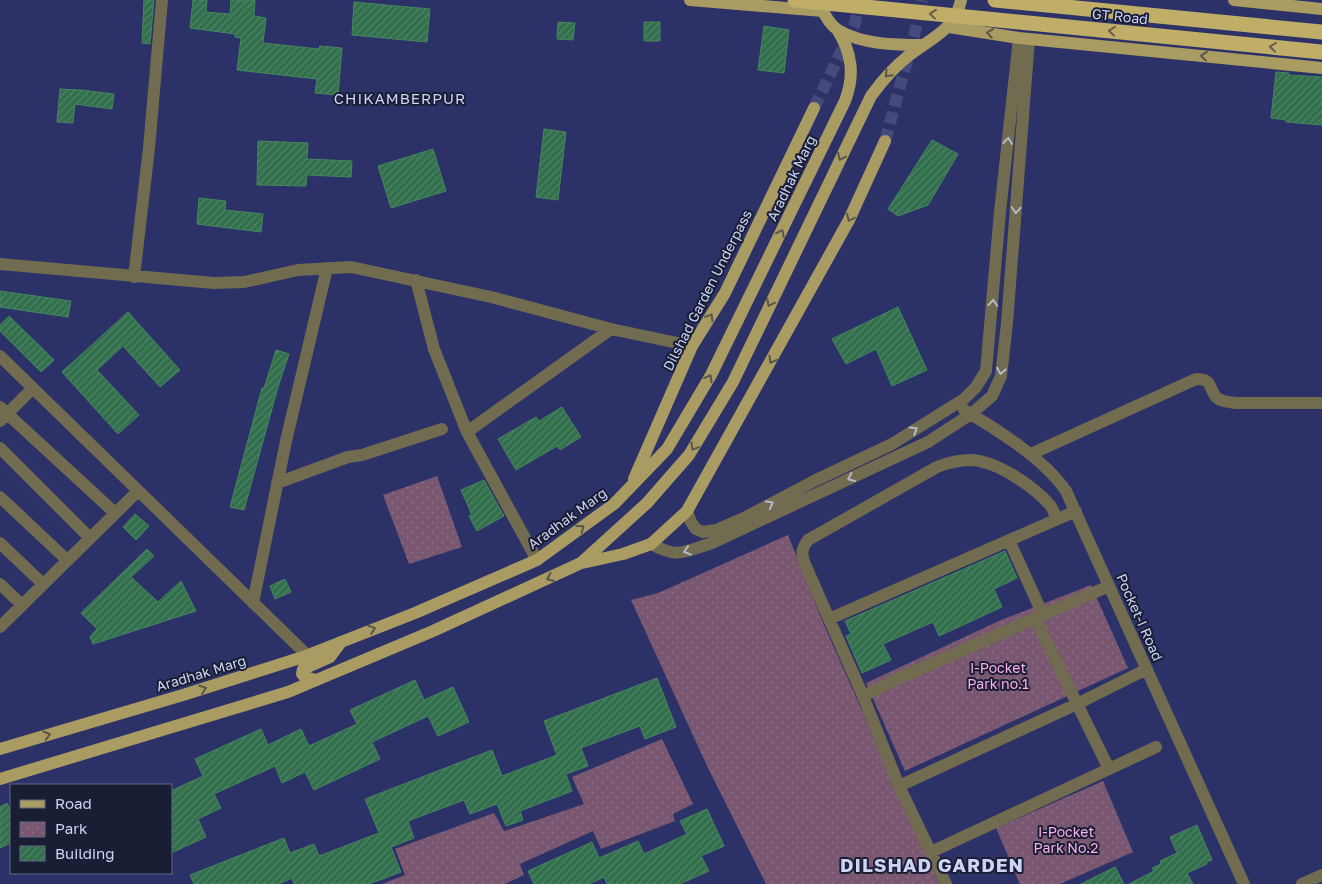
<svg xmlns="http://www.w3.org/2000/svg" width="1322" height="884" viewBox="0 0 1322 884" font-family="'Golos Text',sans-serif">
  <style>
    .park { fill: url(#park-dots) }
    .building { fill: url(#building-hatch); stroke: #44865f }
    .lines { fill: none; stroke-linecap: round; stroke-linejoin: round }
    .major-tunnel { stroke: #444a7c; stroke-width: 12; stroke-dasharray: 12 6; stroke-linecap: butt }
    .minor { stroke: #716b4f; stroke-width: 12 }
    .major { stroke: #a99b62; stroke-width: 12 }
    .highway { stroke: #bfad68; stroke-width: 15 }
    .highway-bridge { stroke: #bfad68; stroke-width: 15 }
    .oneway { stroke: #645e4c }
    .oneway2 { stroke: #5a5649 }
    .oneway3 { stroke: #b6bacb }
    .labels { text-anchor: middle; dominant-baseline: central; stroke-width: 4; stroke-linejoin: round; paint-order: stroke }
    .street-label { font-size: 14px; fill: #cdd4f4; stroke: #1a1e35 }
    .park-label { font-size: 14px; fill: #fcafe9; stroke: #1a1e35 }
    .neighbourhood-label { font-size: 15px; letter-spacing: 1px; fill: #cdd4f4; stroke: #1a1e35 }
    .district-label { font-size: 19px; font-weight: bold; letter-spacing: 1px; fill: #cdd4f4; stroke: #1a1e35 }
  </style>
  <defs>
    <pattern id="park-dots" width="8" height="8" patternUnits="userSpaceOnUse" patternTransform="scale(1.25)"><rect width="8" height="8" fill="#795770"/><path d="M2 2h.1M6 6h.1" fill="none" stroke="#8b6e85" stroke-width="1.8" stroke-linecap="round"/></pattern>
    <pattern id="building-hatch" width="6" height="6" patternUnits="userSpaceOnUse" patternTransform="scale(1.25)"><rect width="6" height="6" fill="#326f4c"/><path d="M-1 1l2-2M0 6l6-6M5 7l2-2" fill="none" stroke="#4e8366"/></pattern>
  </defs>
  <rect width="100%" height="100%" fill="#2c3267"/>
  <path class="park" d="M437,476L462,547L409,564L383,495Z
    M788,535L824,625L939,884H766L707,766L631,600L658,593Z
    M1091,585L1128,668L905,771L866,683L1001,620Z
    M662,739L693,804L673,814L675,821L601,849L593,831L520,864L524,875L505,884H382L405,875L395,849L494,813L504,831L584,804L572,777Z
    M1103,781L1133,852L1060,884H1020L996,828Z"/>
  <path class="building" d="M144,0H154L150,44L142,43Z
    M193,0H207L206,12L230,14L231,0H255L254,16L266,18L263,43L319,49L320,46L342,48L338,95L315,93L317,79L237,70L241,38L235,37V34L190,28Z
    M354,2L430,9L427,42L352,35Z
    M558,22L575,23L573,40L557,39Z
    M644,22H660V41H644Z
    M764,26L789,30L784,73L758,70Z
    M1276,72L1289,73V75L1322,77V125L1286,122V120L1271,118Z
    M60,89L81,90L114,94L112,109L75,104L73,123L57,122Z
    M544,129L566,132L558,200L536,197Z
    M932,140L958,154L928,205L898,216L888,209Z
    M258,141L308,143L307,159L352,161L351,177L307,175L306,186L257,185Z
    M433,149L446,191L391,208L378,166Z
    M199,198L226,201L225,210L263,214L261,232L197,224Z
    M0,291L71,301L68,317L0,307Z
    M898,307L927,370L892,386L876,349L846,364L832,339Z
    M128,312L180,370L160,387L123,346L97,370L139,415L118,434L62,372Z
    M9,316L54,360L41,372L0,331V325Z
    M276,350L289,354L278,387L244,510L230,507L262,388H264Z
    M562,407L581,437L560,450L557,446L516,470L498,439L536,417L539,421Z
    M484,480L504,516L477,531L469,516L472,515L461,490Z
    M135,514L149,526L136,540L123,527Z
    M147,549L154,556L131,577L158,602L181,581L196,611L93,644L90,637L97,629L81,613Z
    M1005,551L1017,578L994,589L1002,607L939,636L933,622L883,644L891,660L862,673L846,636L851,634L845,621Z
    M285,579L291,592L275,599L270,586Z
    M657,678L676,727L645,739L640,726L581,748L588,766L566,774L572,791L520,811L523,820L506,826L497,804L470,814L464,800L408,821L414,838L391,847L401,872L369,884H294L292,878L279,884H194L190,875L284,838L290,853L314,844L319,856L379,833L365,799L492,750L502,776L557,755L544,721Z
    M415,680L424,700L453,687L469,722L438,736L428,716L372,742L380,759L314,790L305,772L282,783L275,766L214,794L221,808L198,819L206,837L171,853V791L203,776L195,759L261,729L268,745L301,729L309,746L357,724L350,710Z
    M7,803L11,812V843L0,848V807Z
    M707,809L724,846L701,856L709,871L680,884H607L604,877L589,884H534L528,871L592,842L599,858L638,841L644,854L687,834L680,821Z
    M1197,825L1212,860L1206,862L1207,864L1187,873L1193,884H1129L1154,871L1152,868L1161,864L1160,861L1177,853L1170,837Z
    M1115,867L1124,884H1081Z"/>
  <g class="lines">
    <path class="major-tunnel" d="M814,108L855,23L860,0
      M885,141L915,32L922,0"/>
    <path class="minor" d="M0,264L214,283L244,282L298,270L351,267L491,297L611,329L692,346
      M134,277L149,148L162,0
      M416,280L434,349L467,432L537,560
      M0,356L307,655
      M0,407L115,513
      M964,410C998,430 1044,459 1066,491L1244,884
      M0,421L33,388
      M467,432L611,329
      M0,448L90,538
      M1031,454L1196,379C1213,379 1208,387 1216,397C1221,402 1229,402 1236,403H1322
      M277,483L348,457L362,455L442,429
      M0,497L67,560
      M687,511L691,522L696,529L703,532L716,530L744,518L814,481L892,444L964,399L976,387L986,371L1000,212L1019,38
      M1009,540L1043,615
      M0,543L43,584
      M651,544C679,559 683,552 712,543L928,442L971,414L992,396L1001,376L1007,323L1029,39
      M0,584L22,605
      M253,603L286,441L327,268
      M1035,618L1109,769
      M829,619L1076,511
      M0,627L138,491
      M863,696L897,679L1109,586
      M899,786L1077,704L1147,669
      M931,852L1156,747
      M946,884L899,786L863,696L804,562C801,552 802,548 808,540L937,467C947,463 959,460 971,460C997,461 1033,486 1050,505C1053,509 1055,515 1057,519
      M1302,884L1322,875"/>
    <path class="major" d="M690,0L823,11
      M1234,0L1322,9
      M820,5C824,14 830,25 838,30C863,45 897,45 924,45
      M949,27L1019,38L1322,68
      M634,479L692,346L725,293L814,108
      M582,563L623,554L651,544L687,511L849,220L885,141
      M316,680L305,677L302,674L303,669L330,657L341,642
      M0,749L183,695L303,657L415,613L537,560L614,504L667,449L711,375L845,101C855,75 852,53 837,29
      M0,779L288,692L433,631L581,563L647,503L689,455L733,382L871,96C882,81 893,68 907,57C929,39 955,31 961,0"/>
    <path class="highway" d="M995,0L1322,32"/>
    <path class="highway-bridge" d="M795,0L1322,52"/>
  </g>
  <defs><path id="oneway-chevron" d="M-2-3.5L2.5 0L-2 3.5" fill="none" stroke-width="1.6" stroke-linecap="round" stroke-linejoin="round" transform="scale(1.25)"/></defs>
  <g class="oneway">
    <use href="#oneway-chevron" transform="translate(933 14) rotate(-174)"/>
    <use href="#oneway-chevron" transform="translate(1112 31) rotate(-174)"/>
    <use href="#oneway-chevron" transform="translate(1273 47) rotate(-174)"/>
  </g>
  <g class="oneway2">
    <use href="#oneway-chevron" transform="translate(990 33) rotate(-171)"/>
    <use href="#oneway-chevron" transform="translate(1204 56) rotate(-174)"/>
    <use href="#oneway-chevron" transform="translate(888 74) rotate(133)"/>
    <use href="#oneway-chevron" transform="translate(841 157) rotate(116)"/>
    <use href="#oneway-chevron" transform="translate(850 218) rotate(116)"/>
    <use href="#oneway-chevron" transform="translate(781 233) rotate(-64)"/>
    <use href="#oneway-chevron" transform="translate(770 303) rotate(116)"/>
    <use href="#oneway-chevron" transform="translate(710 317) rotate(-59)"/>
    <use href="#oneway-chevron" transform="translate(772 360) rotate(119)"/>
    <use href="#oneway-chevron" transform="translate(709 378) rotate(-61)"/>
    <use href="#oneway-chevron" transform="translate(694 447) rotate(121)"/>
    <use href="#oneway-chevron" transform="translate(581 528) rotate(-36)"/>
    <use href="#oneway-chevron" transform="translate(550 578) rotate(156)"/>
    <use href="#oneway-chevron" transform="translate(372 629) rotate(-21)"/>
    <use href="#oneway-chevron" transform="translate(203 689) rotate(-18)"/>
    <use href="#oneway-chevron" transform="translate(47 735) rotate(-16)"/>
  </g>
  <g class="oneway3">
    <use href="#oneway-chevron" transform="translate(1008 141) rotate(-83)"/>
    <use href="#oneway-chevron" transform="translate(1016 210) rotate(94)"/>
    <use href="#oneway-chevron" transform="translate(993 303) rotate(-86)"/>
    <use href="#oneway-chevron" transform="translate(1001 371) rotate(100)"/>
    <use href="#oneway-chevron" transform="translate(914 430) rotate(-32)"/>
    <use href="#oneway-chevron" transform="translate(851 478) rotate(155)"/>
    <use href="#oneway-chevron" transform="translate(770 504) rotate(-28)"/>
    <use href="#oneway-chevron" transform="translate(687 551) rotate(162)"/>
  </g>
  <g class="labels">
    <g class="street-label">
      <text transform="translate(1120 16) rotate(6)">GT Road</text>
      <text transform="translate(791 178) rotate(-64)">Aradhak Marg</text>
      <text transform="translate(707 290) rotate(-63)">Dilshad Garden Underpass</text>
      <text transform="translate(567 518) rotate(-36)">Aradhak Marg</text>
      <text transform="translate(1140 617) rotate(66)">Pocket-I Road</text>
      <text transform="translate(201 673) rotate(-17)">Aradhak Marg</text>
    </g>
    <g class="park-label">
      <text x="998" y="667">I-Pocket<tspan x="998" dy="16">Park no.1</tspan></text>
      <text x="1066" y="831">I-Pocket<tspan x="1066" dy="16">Park No.2</tspan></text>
    </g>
    <g class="neighbourhood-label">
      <text x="400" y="98">CHIKAMBERPUR</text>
    </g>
    <g class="district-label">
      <text x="932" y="864">DILSHAD GARDEN</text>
    </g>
  </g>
  <rect x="10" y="784" width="162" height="90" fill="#1a1e35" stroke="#626781"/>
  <rect x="20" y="800" width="25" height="8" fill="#a99b62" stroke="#626781"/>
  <text x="55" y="809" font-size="15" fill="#cdd4f4">Road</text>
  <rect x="20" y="822" width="25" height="15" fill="url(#park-dots)" stroke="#626781"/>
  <text x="55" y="834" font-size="15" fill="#cdd4f4">Park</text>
  <rect x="20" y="846" width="25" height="15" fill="url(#building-hatch)" stroke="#626781"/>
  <text x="55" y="859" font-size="15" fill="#cdd4f4">Building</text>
</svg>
